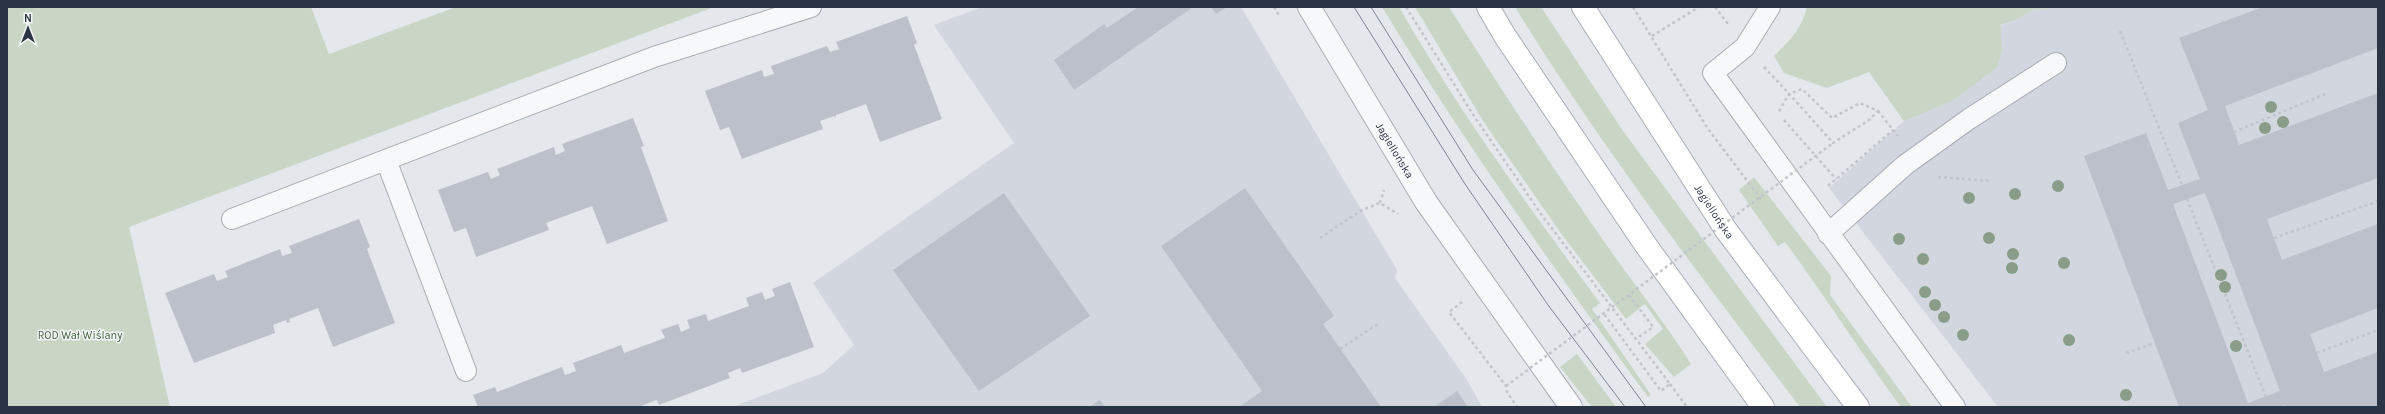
<svg xmlns="http://www.w3.org/2000/svg" width="2385" height="414" viewBox="0 0 2385 414" font-family="Karla,sans-serif">
  <style>
    .built { fill: #d2d6de }
    .green { fill: #c9d6c5 }
    .building { fill: #bbc0ca; fill-rule: evenodd }
    .lines { fill: none; stroke-linecap: round; stroke-linejoin: round }
    .lane-casing { stroke: #a9aeb7; stroke-width: 22 }
    .street-casing { stroke: #a9aeb7; stroke-width: 24 }
    .secondary-casing { stroke: #a9aeb7; stroke-width: 24 }
    .path { stroke: #c2c5cb; stroke-width: 2.5; stroke-dasharray: 3 3; stroke-linecap: butt }
    .lane { stroke: #f7f8fa; stroke-width: 20 }
    .street { stroke: #f7f8fa; stroke-width: 22 }
    .secondary { stroke: #fff; stroke-width: 22 }
    .tram { stroke: #7d8696; stroke-width: 1 }
    .path-bridge { stroke: #c2c5cb; stroke-width: 2.5; stroke-dasharray: 3 3; stroke-linecap: butt }
    .tree { fill: #899d89 }
    .labels { text-anchor: middle; dominant-baseline: central; stroke-width: 3; stroke-linejoin: round; paint-order: stroke }
    .street-label { font-size: 11px; fill: #2b3445; stroke: #f4f6f9 }
    .park-label { font-size: 11px; fill: #3f6138; stroke: #f4f6f9 }
  </style>
  <rect width="100%" height="100%" fill="#e4e7ec"/>
  <path class="built" d="M982,7H1241L1397,270L1395,278L1467,380L1482,407H732L823,373L854,345L813,283L1014,143L934,25Z
    M2055,7H2378V407H1998L1829,188L1904,121L1869,72L2016,20L2033,10Z"/>
  <path class="green" d="M7,7H311L329,54L456,7H714L129,227L170,407H7Z
    M1382,7H1399C1458,110 1529,208 1600,303L1592,309L1651,395L1648,397C1555,270 1464,142 1382,7Z
    M1415,7H1449C1499,86 1550,164 1603,240C1632,282 1664,321 1691,364L1674,377L1645,344L1663,329L1645,304L1626,319L1560,232L1483,121Z
    M1515,7H1541L1623,131L1827,407H1800C1701,277 1601,147 1515,7Z
    M1807,7H2055L2033,10L2016,20L2000,25L2002,51L1997,67L1954,100L1904,121L1869,72L1827,88L1784,73L1774,56C1789,41 1802,29 1807,7Z
    M1754,177L1831,276L1830,295L1912,407H1901C1861,353 1825,296 1785,242L1778,246L1739,190Z
    M1577,354L1616,407H1592L1560,367Z"/>
  <path class="building" d="M1138,7H1193L1074,90L1054,60L1104,24L1107,28Z
    M1211,7H1227L1216,14Z
    M2263,7H2378V48L2225,106L2239,145L2378,93V178L2267,219L2282,260L2378,224V308L2310,334L2324,372L2378,352V407H2286L2285,405L2279,407H2179L2084,156L2146,133L2168,190L2200,179L2178,123L2208,110L2179,38ZM2205,193L2280,391L2248,403L2173,204Z
    M907,16L917,43L914,45L942,119L880,142L866,104L836,115L835,118L834,116L820,121L823,129L742,159L729,127L720,130L705,91L762,70L764,77L774,74L771,66L827,46L830,52L839,49L836,42Z
    M633,118L644,146L641,147L668,221L607,244L592,206L546,223L549,230L476,257L466,228L454,232L438,190L488,172L491,179L500,175L497,169L554,147L556,155L565,151L562,144Z
    M1245,188L1334,316L1323,324L1381,407H1239L1262,391L1161,246Z
    M1004,193L1090,316L979,391L893,270Z
    M359,219L370,247L367,249L395,323L333,347L318,308L289,319L290,322L287,323L286,320L273,325L275,333L194,363L165,293L214,274L217,281L228,277L225,271L280,249L282,256L292,253L289,246Z
    M790,282L814,347L742,373L740,368L728,373L730,378L659,405L657,400L638,407H478L473,395L495,387L497,392L562,367L565,375L576,371L573,363L621,345L624,353L665,338L661,330L678,324L681,332L690,328L687,320L706,314L708,321L749,306L746,298L762,292L765,300L775,296L772,289Z
    M1457,391L1468,407H1434Z
    M1100,400L1105,407H1089Z"/>
  <g class="lines">
    <defs>
      <path id="lane" d="M1770,7L1745,47L1713,73L1955,407
        M386,160L466,371
        M232,219L654,57L811,7
        M1828,234L1905,165L1969,119L2056,63"/>
      <g id="street">
        <path id="s1" d="M1309,7L1426,202L1571,407"/>
      </g>
      <g id="secondary">
        <path d="M1488,7L1505,36L1645,244L1763,407"/>
        <path id="s2" d="M1583,7L1726,230L1858,407"/>
      </g>
    </defs>
    <use href="#lane" class="lane-casing"/>
    <use href="#street" class="street-casing"/>
    <use href="#secondary" class="secondary-casing"/>
    <path class="path" d="M1274,7L1280,17
      M1406,7L1472,113L1541,214L1670,384L1661,391L1604,314
      M1633,7L1708,129L1761,199
      M1715,7L1728,24
      M2120,31L2182,185
      M1652,36L1699,7
      M1764,67C1788,92 1811,118 1833,143L1869,120L1878,111L1860,103L1832,118L1802,89L1789,94L1778,113
      M1878,111L1898,136
      M1784,120L1836,179
      M2234,132L2325,94
      M1938,177L1991,181
      M1828,186L1893,130
      M2187,199L2266,397
      M1380,203L1384,190
      M1320,238L1362,210L1380,203L1398,214
      M2274,238L2378,201
      M1629,295L1653,327L1636,339
      M1462,302L1449,312L1506,386L1507,392L1517,407
      M1340,349L1378,324
      M2126,353L2155,343
      M2317,353L2378,330
      M1670,384L1687,407"/>
    <use href="#lane" class="lane"/>
    <use href="#street" class="street"/>
    <use href="#secondary" class="secondary"/>
    <path class="tram" d="M1354,7L1465,184L1548,305L1625,407
      M1371,7L1473,170L1646,407"/>
    <path class="path-bridge" d="M1506,386L1833,143"/>
  </g>
  <g class="tree">
    <circle cx="2271" cy="107" r="6"/>
    <circle cx="2283" cy="122" r="6"/>
    <circle cx="2265" cy="128" r="6"/>
    <circle cx="2058" cy="186" r="6"/>
    <circle cx="2015" cy="194" r="6"/>
    <circle cx="1969" cy="198" r="6"/>
    <circle cx="1989" cy="238" r="6"/>
    <circle cx="1899" cy="239" r="6"/>
    <circle cx="2013" cy="254" r="6"/>
    <circle cx="1923" cy="259" r="6"/>
    <circle cx="2064" cy="263" r="6"/>
    <circle cx="2012" cy="268" r="6"/>
    <circle cx="2221" cy="275" r="6"/>
    <circle cx="2225" cy="287" r="6"/>
    <circle cx="1925" cy="292" r="6"/>
    <circle cx="1935" cy="305" r="6"/>
    <circle cx="1944" cy="317" r="6"/>
    <circle cx="1963" cy="335" r="6"/>
    <circle cx="2069" cy="340" r="6"/>
    <circle cx="2236" cy="346" r="6"/>
    <circle cx="2126" cy="395" r="6"/>
  </g>
  <g class="labels">
    <g class="street-label">
      <text stroke="none"><textPath href="#s1" startOffset="167">Jagiellońska</textPath></text>
      <text stroke="none"><textPath href="#s2" startOffset="243">Jagiellońska</textPath></text>
    </g>
    <g class="park-label">
      <text x="80" y="335">ROD Wał Wiślany</text>
    </g>
  </g>
  <rect width="2385" height="414" fill="none" stroke="#2b3445" stroke-width="16"/>
  <g transform="translate(28 28)" stroke="#f4f6f9" stroke-width="3" paint-order="stroke">
  <path d="M0-3L7 15L0 10L-7 15Z" fill="#2b3445"/>
  <text y="-6" font-size="11" font-weight="bold" text-anchor="middle" fill="#2b3445">N</text>
  </g>
</svg>
